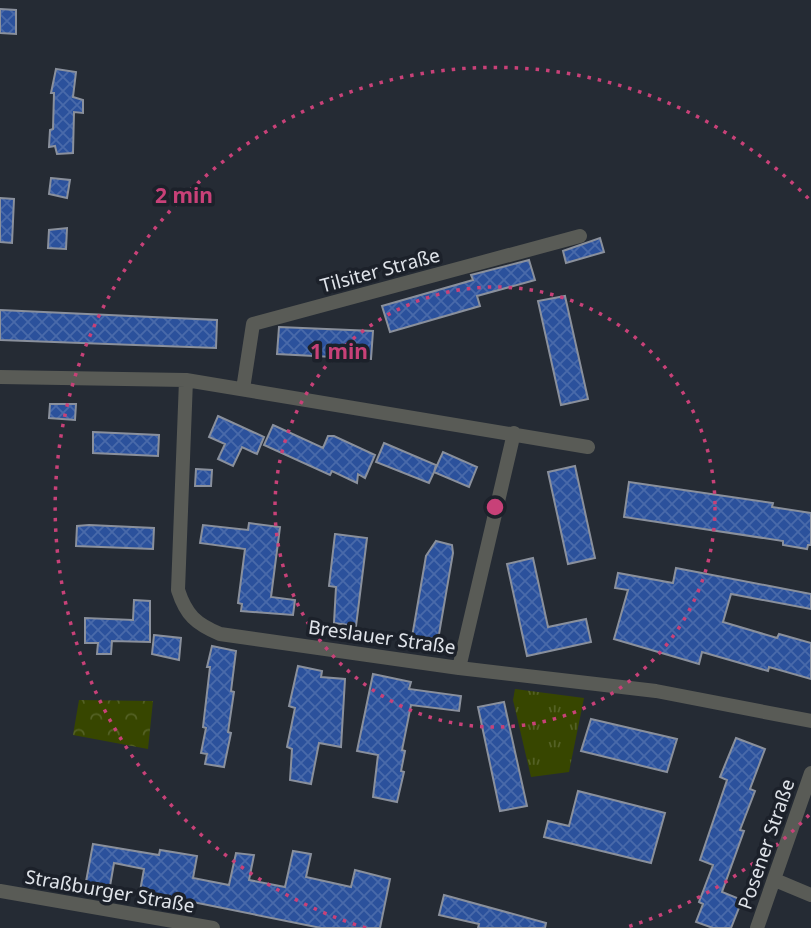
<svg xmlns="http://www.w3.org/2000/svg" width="811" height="928" viewBox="0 0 811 928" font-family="'Noto Sans',sans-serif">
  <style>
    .grass { fill: url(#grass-tufts) }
    .park { fill: url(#park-crowns) }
    .building { fill: url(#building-cross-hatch); stroke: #8a909c; stroke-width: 2 }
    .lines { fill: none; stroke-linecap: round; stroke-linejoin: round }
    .minor { stroke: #595b56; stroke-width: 14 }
    .ring { fill: none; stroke: #c84178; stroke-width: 3.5; stroke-dasharray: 3.5 7 }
    .labels { text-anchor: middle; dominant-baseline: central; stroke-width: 7; stroke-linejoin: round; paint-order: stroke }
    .street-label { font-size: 19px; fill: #e0e4ea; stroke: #1c212a }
    .centre { fill: #c84178; stroke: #1c212a; stroke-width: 3.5 }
    .ring-label { font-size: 21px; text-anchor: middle; font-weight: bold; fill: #c84178; stroke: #1c212a; stroke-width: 7; stroke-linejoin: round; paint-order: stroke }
  </style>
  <defs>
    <pattern id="grass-tufts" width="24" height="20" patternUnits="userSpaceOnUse" patternTransform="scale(1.75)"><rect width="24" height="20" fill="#374600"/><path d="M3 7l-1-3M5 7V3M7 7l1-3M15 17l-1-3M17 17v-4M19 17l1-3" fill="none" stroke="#546125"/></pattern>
    <pattern id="park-crowns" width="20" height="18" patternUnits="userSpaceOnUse" patternTransform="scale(1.75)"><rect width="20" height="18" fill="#374600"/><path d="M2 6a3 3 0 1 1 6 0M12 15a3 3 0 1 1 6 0" fill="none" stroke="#546125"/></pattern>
    <pattern id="building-cross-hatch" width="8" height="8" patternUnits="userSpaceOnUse" patternTransform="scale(1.75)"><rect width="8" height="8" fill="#2b519c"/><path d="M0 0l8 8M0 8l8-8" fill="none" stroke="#496aaa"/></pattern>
  </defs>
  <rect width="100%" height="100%" fill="#252b34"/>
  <path class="grass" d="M515,689L584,698L569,772L531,777L513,700Z"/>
  <path class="park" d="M79,700L153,701L148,749L73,735Z"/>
  <path class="building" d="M0,9L16,10V34L0,33Z
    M56,69L76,72L73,97L83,100V113L74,112L73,153L57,154L55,146L49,147L50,130L53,129L54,93H51Z
    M51,178L70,180L67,198L49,194Z
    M0,198L14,199L12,243L0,242Z
    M67,228L66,249L48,248L49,230Z
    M600,238L604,252L566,263L563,251Z
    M529,260L535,280L477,296L480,306L390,332L382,306L473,280L471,275Z
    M565,296L588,399L561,405L538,301Z
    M0,310L217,320L216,348L0,340Z
    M279,327L373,331L371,359L277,354Z
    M50,404H76L75,420L49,418Z
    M218,416L264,437L257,454L242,447L233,466L218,459L225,444L209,437Z
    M273,425L323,448L328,436H334L375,455L365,478L358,474L357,483L332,471L330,475L264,445Z
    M93,432L159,435L158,456L93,453Z
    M384,443L436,465L434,472L443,452L477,467L469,487L434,472L429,483L376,462Z
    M575,466L595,558L568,564L548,472Z
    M196,469L212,470L211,486H195Z
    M629,482L773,503L772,507L811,513V545H808L807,549L783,545V541L624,517Z
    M249,523L280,527L271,597L295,600L293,615L241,611L242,604L238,603L245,549L200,543L203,525L248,530Z
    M89,525L154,528L153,549L76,546L77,526Z
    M335,534L367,538L356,626L334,623L336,587L329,586Z
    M436,541L452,545L453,553L438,640L430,638L428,647L411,643L426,556Z
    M533,558L548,627L586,619L591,642L527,656L507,564Z
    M676,568L811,594V609L731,594L723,622L777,638L779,634L811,643V679L769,667L768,671L702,652L699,664L614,639L628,590L615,588L618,573L673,583Z
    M134,600L150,601V642L112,641L111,654H97L98,643H85V618L133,620Z
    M154,635L181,638L179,660L152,654Z
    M212,646L236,651L231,691L234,692L228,732L231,733L224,767L205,764L207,754L201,753L206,728L203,727L210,667H207Z
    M298,666L322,671L321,677L345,679L341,747L319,743L311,784L290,780L292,749L287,747L295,708L289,706Z
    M373,674L411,682L409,689L461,696L459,711L411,705L402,750L405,751L401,771L404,772L397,802L373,797L378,755L357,751Z
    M504,702L527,806L500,811L478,707Z
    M591,719L677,739L667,772L581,751Z
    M736,738L765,749L750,789L755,791L740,830L744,831L722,892L742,900L731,928H713L696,922L703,904L699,902L713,865L700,860L727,780L720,777Z
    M578,791L665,813L651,863L544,837L548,821L569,826Z
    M93,844L159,855L160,850L197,856L193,878L229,885L236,853L254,855L249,880L285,887L293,851L311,854L306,877L351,887L355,870L390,879L380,928H321L163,896L162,902L139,897L144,869L114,863L109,892L85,887Z
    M444,895L546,923L545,928H478L479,924L439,915Z"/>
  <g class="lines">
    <path class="minor" d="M0,377L186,380L588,447
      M186,380L178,590C186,615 196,624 220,634L459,668L656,691L811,721
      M243,389L253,324L580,236
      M459,668L514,433
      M775,880L811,895
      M0,891L213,928
      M757,928L811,773"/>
  </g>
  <g class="ring">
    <circle cx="495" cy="507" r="220"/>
    <path d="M809 815A440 440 0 0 1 624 928M366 928A440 440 0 1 1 809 199"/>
  </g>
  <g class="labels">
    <g class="street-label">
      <text transform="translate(380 270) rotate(-15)">Tilsiter Straße</text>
      <text transform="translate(382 637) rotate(8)">Breslauer Straße</text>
      <text transform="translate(766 844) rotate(-71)">Posener Straße</text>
      <text transform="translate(110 891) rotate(10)">Straßburger Straße</text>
    </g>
  </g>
  <circle cx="495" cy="507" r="10" class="centre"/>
  <g class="ring-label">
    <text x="184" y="203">2 min</text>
    <text x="339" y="359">1 min</text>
  </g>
</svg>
